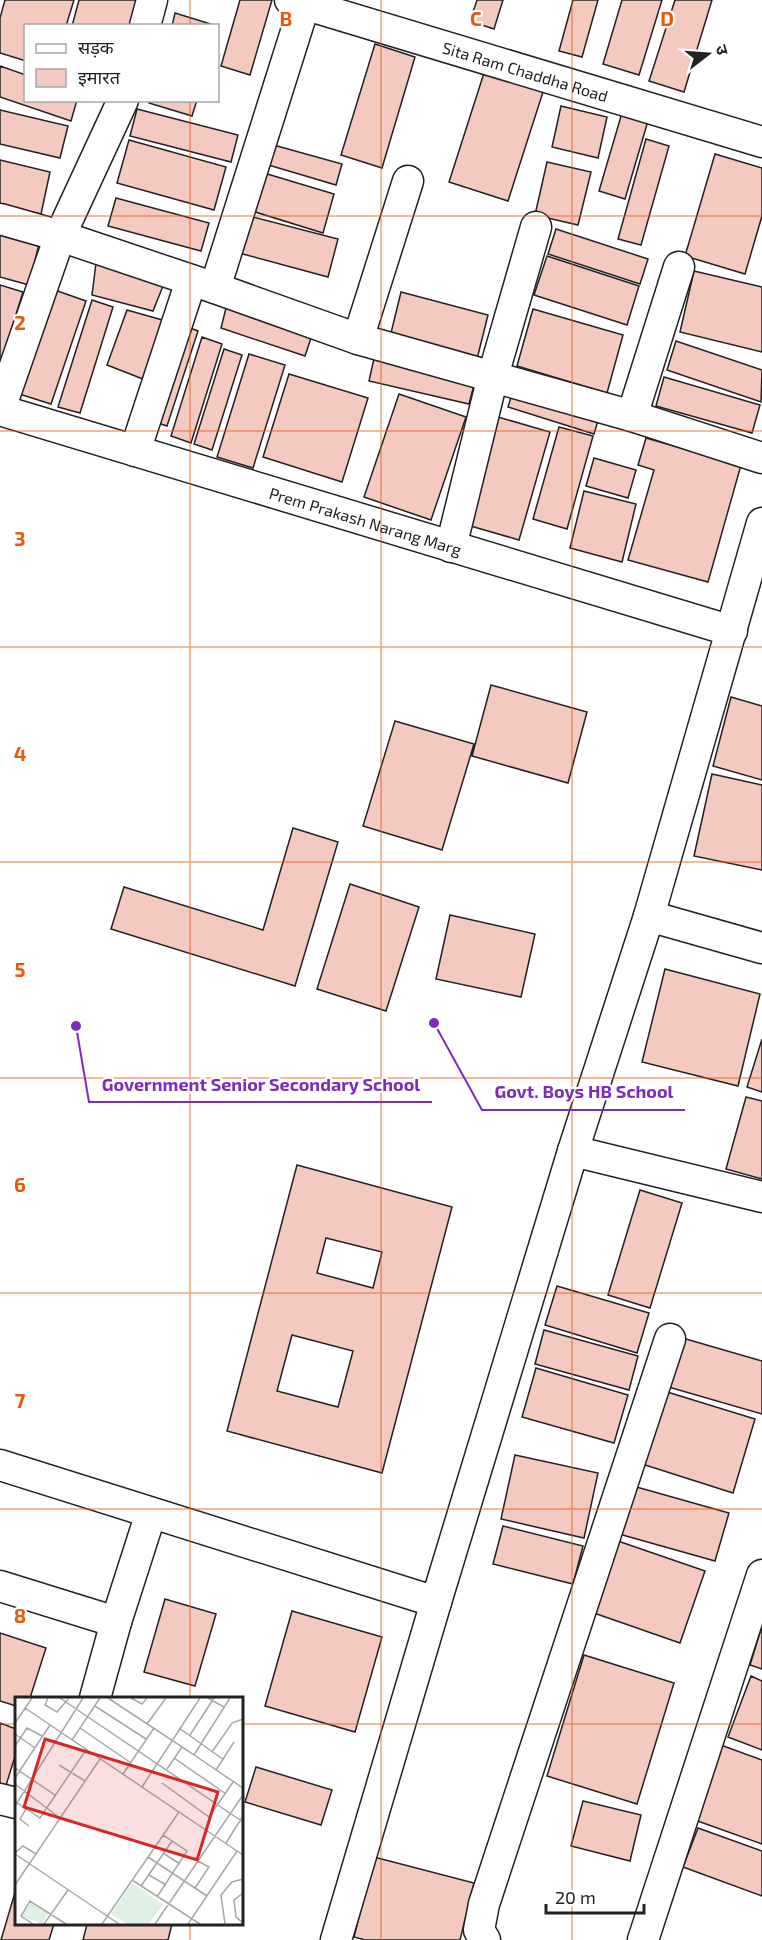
<svg xmlns="http://www.w3.org/2000/svg" width="762" height="1940" viewBox="0 0 762 1940" font-family="'Exo 2','Noto Sans Devanagari',sans-serif">
  <style>
    .building { fill: #f3c9c0; stroke: #222; stroke-width: 1.5; fill-rule: evenodd }
    .lines { fill: none; stroke-linecap: round; stroke-linejoin: round }
    .minor-casing { stroke: #222; stroke-width: 33 }
    .minor { stroke: #fff; stroke-width: 30 }
    .grid { fill: none; stroke: #e8590c; stroke-width: 1.5; stroke-opacity: 0.55 }
    .labels { text-anchor: middle; dominant-baseline: central; stroke-width: 4.5; stroke-linejoin: round; paint-order: stroke }
    .street-label { font-size: 16px; fill: #222; stroke: #fff }
    .inset-road { fill: none; stroke: #a7a7a7; stroke-width: 1.5 }
    .view { fill: #d62828; fill-opacity: 0.15; stroke: #d62828; stroke-width: 3 }
    .inset-edge { fill: none; stroke: #222; stroke-width: 3 }
    .grid-label { font-size: 20px; text-anchor: middle; font-weight: bold; fill: #e8590c; stroke: #fff; stroke-width: 4.5; stroke-linejoin: round; paint-order: stroke }
    .leader { fill: none; stroke: #7b2cbf; stroke-width: 2 }
    .callout-dot { fill: #7b2cbf; stroke: #fff; stroke-width: 2 }
    .callout-label { font-size: 18px; text-anchor: middle; font-weight: bold; fill: #7b2cbf; stroke: #fff; stroke-width: 4.5; stroke-linejoin: round; paint-order: stroke }
  </style>
  <rect width="100%" height="100%" fill="#fff"/>
  <path class="building" d="M5,0H74L66,26H26V61L0,53V18Z
    M79,0H139L132,26H72Z
    M240,0H272L250,75L221,66Z
    M477,0H503L494,29L470,21Z
    M573,0H598L582,57L559,51Z
    M622,0H662L639,75L603,64Z
    M675,0H712L684,92L649,81Z
    M175,13L217,26H172Z
    M375,44L415,57L382,168L341,155Z
    M0,66L26,75V100H77L71,121L0,97Z
    M484,73L543,92L508,201L449,182Z
    M150,100H197L192,116L149,103Z
    M561,106L607,117L598,158L552,147Z
    M624,106L650,114L625,199L599,191Z
    M137,109L238,135L231,162L130,136Z
    M0,110L68,126L60,158L0,144Z
    M646,139L669,146L641,245L618,239Z
    M129,140L226,167L214,210L117,183Z
    M270,144L342,164L336,185L265,164Z
    M715,154L762,168V216L745,274L685,256Z
    M0,160L50,172L41,214L0,205Z
    M547,162L591,172L578,225L535,215Z
    M264,173L334,194L323,233L252,211Z
    M116,198L209,223L201,251L108,226Z
    M249,216L338,239L328,277L239,253Z
    M556,229L648,259L640,284L548,254Z
    M0,234L39,244L29,285L0,277Z
    M547,256L639,286L627,325L534,295Z
    M96,263L163,286L153,311L92,295Z
    M694,271L762,287V352L680,332Z
    M0,285L23,292L0,366Z
    M49,288L86,301L51,404L13,392Z
    M401,292L488,315L477,359L390,337Z
    M92,300L113,307L80,413L58,407Z
    M227,304L313,332L305,356L221,328Z
    M533,309L623,335L607,393L517,366Z
    M127,310L173,323L148,381L107,365Z
    M180,324L198,331L167,426L149,420Z
    M202,337L222,344L191,443L171,436Z
    M676,341L762,370L761,402L667,370Z
    M224,349L242,355L212,450L194,444Z
    M249,354L285,365L253,468L217,457Z
    M375,354L476,377L469,404L369,381Z
    M289,374L368,398L342,482L263,457Z
    M664,377L760,405L752,433L656,406Z
    M514,387L600,414L594,434L508,407Z
    M399,394L466,417L431,520L364,497Z
    M498,417L550,432L519,540L467,525Z
    M559,427L593,436L567,529L533,519Z
    M646,438L741,465L708,582L628,560L654,470L638,465Z
    M594,458L636,470L628,498L586,486Z
    M584,491L636,504L622,562L570,548Z
    M491,685L587,712L568,783L472,756Z
    M731,697L762,706V780L713,766Z
    M395,721L474,744L442,850L363,826Z
    M712,774L762,785V870L694,856Z
    M293,828L338,842L295,986L111,929L124,887L263,930Z
    M350,884L419,907L386,1011L317,989Z
    M450,915L535,934L521,997L436,979Z
    M665,969L760,994L738,1086L642,1062Z
    M762,1039V1092L747,1087Z
    M746,1097L762,1101V1179L726,1169Z
    M297,1165L452,1207L382,1473L227,1431ZM326,1238L382,1252L373,1288L317,1273ZM292,1335L353,1351L338,1407L277,1391Z
    M640,1190L682,1203L650,1308L608,1295Z
    M557,1286L649,1313L637,1353L545,1325Z
    M544,1330L638,1356L629,1390L535,1364Z
    M679,1337L762,1361V1414L665,1386Z
    M536,1368L628,1395L614,1443L522,1417Z
    M664,1391L755,1419L733,1493L642,1464Z
    M515,1455L598,1473L584,1538L501,1519Z
    M633,1486L729,1513L715,1561L619,1534Z
    M503,1526L583,1546L573,1584L493,1564Z
    M615,1540L705,1571L680,1643L591,1612Z
    M165,1599L216,1614L195,1686L144,1672Z
    M292,1611L382,1637L355,1732L265,1706Z
    M762,1626V1669L750,1665Z
    M0,1633L46,1648L30,1698H16V1706L0,1701Z
    M584,1655L674,1683L637,1804L547,1776Z
    M751,1676L762,1681V1750L728,1737Z
    M0,1723L16,1729V1753L4,1792L0,1791Z
    M718,1744L762,1760V1844L692,1819Z
    M256,1767L332,1790L321,1825L245,1802Z
    M583,1801L641,1815L630,1861L571,1846Z
    M698,1828L762,1851V1896L683,1867Z
    M374,1857L474,1883L460,1940H365L354,1937Z
    M16,1889V1924H54L49,1940H1Z
    M87,1924H172L168,1940H83Z"/>
  <g class="lines">
    <defs>
      <g id="minor">
        <path id="s1" d="M290,0L762,142"/>
        <path d="M145,26L152,0"/>
        <path d="M0,219L60,236L215,288L358,339L632,416L762,458"/>
        <path d="M215,288L306,0"/>
        <path d="M358,339L408,181"/>
        <path d="M0,409L60,236L123,100"/>
        <path id="s2" d="M0,410L732,631"/>
        <path d="M632,416L679,267"/>
        <path d="M135,451L191,281"/>
        <path d="M451,547L493,376L536,227"/>
        <path d="M649,916L762,948"/>
        <path d="M573,1151L649,916L762,523"/>
        <path d="M0,1465L436,1602"/>
        <path d="M0,1586L116,1622"/>
        <path d="M95,1698L116,1622L151,1513"/>
        <path d="M0,1799L16,1803"/>
        <path d="M336,1940L436,1602L573,1151L762,1197"/>
        <path d="M485,1940L479,1930L484,1904L670,1339"/>
        <path d="M643,1940L762,1575"/>
      </g>
    </defs>
    <use href="#minor" class="minor-casing"/>
    <use href="#minor" class="minor"/>
  </g>
  <path class="grid" d="M190,0V26M381,0V1940M572,0V1940M190,100V1698M0,216H762M0,431H762M0,647H762M0,862H762M0,1078H762M0,1293H762M0,1509H762M0,1724H16M242,1724H762M190,1924V1940"/>
  <g class="labels">
    <g class="street-label">
      <text stroke="none"><textPath href="#s1" startOffset="246">Sita Ram Chaddha Road</textPath></text>
      <text stroke="none"><textPath href="#s2" startOffset="382">Prem Prakash Narang Marg</textPath></text>
    </g>
  </g>
  <g transform="translate(15 1697)">
    <rect width="228" height="228" fill="#fff"/>
    <path d="M117,186L148,207L134,227H112L96,217ZM16,205L34,216L27,227L7,219Z" fill="#e0efe3"/>
    <path class="inset-road" d="M33,1L30,8L42,15L54,1M45,1L228,125M93,1L179,58L215,1M116,1L127,7L132,1M185,1L127,90L228,158M193,1L209,10M80,9L131,42M10,11L127,90M0,26L17,1M132,27L151,1M65,31L116,66M164,31L209,63M0,37L20,51M175,38L199,1M57,43L85,1M0,49L12,31L27,39M197,55L217,26L228,22M179,58L228,91M159,61L211,97M44,68L70,84M0,71L40,98M152,72L167,50M201,73L219,45M108,77L139,31M0,81L35,28M147,86L194,120L218,85M0,87L45,121M1,105L25,121L71,53M0,109L68,1M11,112L5,122L14,129M211,146L228,119M0,156L8,149L21,157M148,156L165,167M0,157L104,227M133,160L192,199M134,178L151,188M117,183L185,227M0,188L85,62M126,189L157,144M180,191L194,170L183,164M228,196L219,203L221,220L228,226M142,200L172,154L148,138M18,227L6,219L15,204L51,227M29,227L53,193M87,227L164,115M140,227L228,98M173,227L222,154M210,227L206,198L217,185L228,182"/>
    <path class="view" d="M30,42L203,95L182,163L9,110Z"/>
    <rect width="228" height="228" class="inset-edge"/>
  </g>
  <g class="grid-label">
    <text x="286" y="26">B</text>
    <text x="476" y="26">C</text>
    <text x="667" y="26">D</text>
    <text x="20" y="330">2</text>
    <text x="20" y="546">3</text>
    <text x="20" y="761">4</text>
    <text x="20" y="977">5</text>
    <text x="20" y="1192">6</text>
    <text x="20" y="1408">7</text>
    <text x="20" y="1623">8</text>
  </g>
  <path class="leader" d="M76 1026L89 1102H432M434 1023L482 1110H685"/>
  <g class="callout-dot">
    <circle cx="76" cy="1026" r="6"/>
    <circle cx="434" cy="1023" r="6"/>
  </g>
  <g class="callout-label">
    <text x="261" y="1091">Government Senior Secondary School</text>
    <text x="584" y="1098">Govt. Boys HB School</text>
  </g>
  <rect x="24" y="24" width="195" height="78" fill="#ffffff" stroke="#a7a7a7" stroke-width="1.5"/>
  <rect x="36" y="44" width="30" height="9" fill="#ffffff" stroke="#a7a7a7" stroke-width="1.5"/>
  <text x="78" y="54" font-size="18" fill="#222222">सड़क</text>
  <rect x="36" y="69" width="30" height="18" fill="#f3c9c0" stroke="#a7a7a7" stroke-width="1.5"/>
  <text x="78" y="84" font-size="18" fill="#222222">इमारत</text>
  <g transform="translate(708 54) rotate(73)" stroke="#ffffff" stroke-width="4.5" paint-order="stroke">
  <path d="M0-4.5L10 22L0 15L-10 22Z" fill="#222222"/>
  <text y="-9" font-size="16" font-weight="bold" text-anchor="middle" fill="#222222">उ</text>
  </g>
  <path d="M546 1904v9h98v-9" fill="none" stroke="#222222" stroke-width="3"/>
  <text x="555" y="1904" font-size="18" fill="#222222" stroke="#ffffff" stroke-width="4.5" paint-order="stroke">20 m</text>
</svg>
